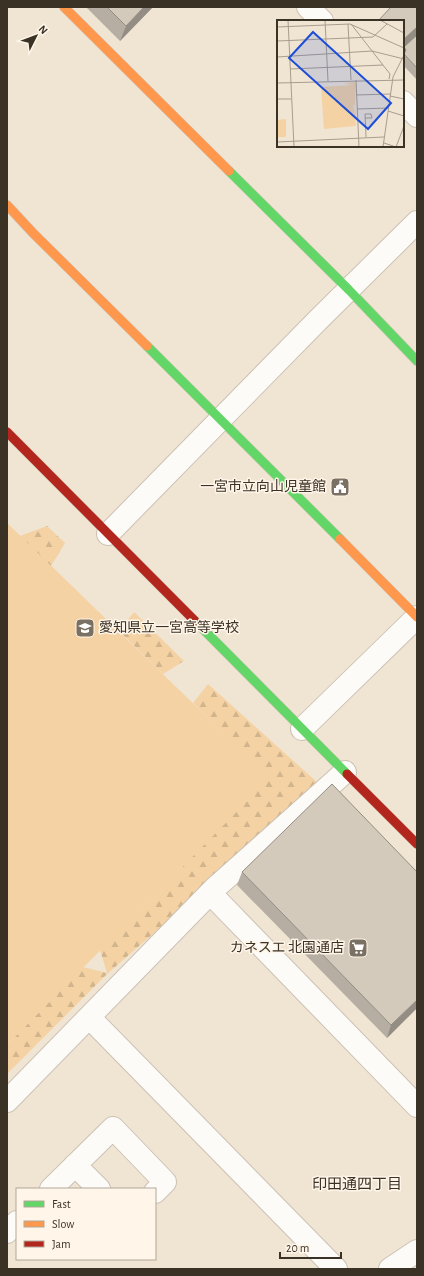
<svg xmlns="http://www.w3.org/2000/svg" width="424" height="1276" viewBox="0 0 424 1276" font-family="'Alegreya Sans','Noto Sans JP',sans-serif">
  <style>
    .forest { fill: url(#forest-firs) }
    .pitch { fill: #f4d2a4 }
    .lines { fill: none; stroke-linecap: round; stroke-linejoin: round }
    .street-casing { stroke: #ccc2b5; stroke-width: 24 }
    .fast-casing { stroke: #ccc2b5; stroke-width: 10 }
    .slow-casing { stroke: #ccc2b5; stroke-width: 10 }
    .jam-casing { stroke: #ccc2b5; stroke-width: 10 }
    .street { stroke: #fdfbf8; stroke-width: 22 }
    .fast { stroke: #63d668; stroke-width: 9 }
    .slow { stroke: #ff974d; stroke-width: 9 }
    .jam { stroke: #b3261e; stroke-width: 9 }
    .wall { fill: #b6aea2 }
    .shaded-wall { fill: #948d84 }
    .building { fill: #d4cabc; stroke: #948d84 }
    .labels { text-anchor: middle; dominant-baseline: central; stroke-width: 3; stroke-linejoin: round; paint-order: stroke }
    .poi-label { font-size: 14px; fill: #3b3226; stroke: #fff5e8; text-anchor: end }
    .neighbourhood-label { font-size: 15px; fill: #3b3226; stroke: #fff5e8 }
    .inset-road { fill: none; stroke: #a89d8e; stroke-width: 1 }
    .view { fill: #1d4ed8; fill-opacity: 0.15; stroke: #1d4ed8; stroke-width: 2 }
    .inset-edge { fill: none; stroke: #3b3226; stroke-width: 2 }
  </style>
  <defs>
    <pattern id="forest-firs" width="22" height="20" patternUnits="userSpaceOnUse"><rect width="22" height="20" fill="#f4d2a4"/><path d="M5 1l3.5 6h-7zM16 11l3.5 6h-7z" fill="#d2b58d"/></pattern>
  </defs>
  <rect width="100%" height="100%" fill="#f0e4d3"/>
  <path class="forest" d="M47,526L65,543L43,579L20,536Z
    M134,612L184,661L163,674L119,631Z
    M208,684L319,784V789L107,974L7,1074V1045L83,967L107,973L100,950L104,921L140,910L269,778L193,703Z"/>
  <path class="pitch" d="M7,523L270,778L7,1045Z"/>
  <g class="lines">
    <defs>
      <path id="street" d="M308,7L322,21
        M403,102L417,116
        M108,534L319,319L417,222
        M302,729L417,617
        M210,893L417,1106
        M89,1017L336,1269
        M7,1101L215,888L345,772
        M75,1165L99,1189
        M51,1189L113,1128L165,1182L155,1192
        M7,1232L17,1222
        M390,1269L417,1251"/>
      <path id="fast" d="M229,171L349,290L417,361
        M147,346L340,539
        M195,621L347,774"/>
      <path id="slow" d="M64,7L229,171
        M7,205L33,233L147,346
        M340,539L417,617"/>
      <path id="jam" d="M7,432L195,621
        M347,774L417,844"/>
    </defs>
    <use href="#street" class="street-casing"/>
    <use href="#fast" class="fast-casing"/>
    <use href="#slow" class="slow-casing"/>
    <use href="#jam" class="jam-casing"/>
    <use href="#street" class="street"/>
    <use href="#fast" class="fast"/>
    <use href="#slow" class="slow"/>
    <use href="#jam" class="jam"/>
  </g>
  <path class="wall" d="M86,7H153L120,41Z
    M417,7V80L403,65V21Z
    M242,872H417V1008L387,1038L237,885Z"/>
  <path class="shaded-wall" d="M144,7H153L120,41L126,26Z
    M417,27V37L403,50V40Z
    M406,50L403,58V53Z
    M417,1000V1008L387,1038L391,1025Z"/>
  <path class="building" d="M107,7H144L126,26Z
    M391,7H417V27L403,40V21H378Z
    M417,35V68L404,54L406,50L404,47Z
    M403,46L406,50L403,53Z
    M332,784L417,872V1000L391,1025L242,872Z"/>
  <defs>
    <symbol id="civic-square" viewBox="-11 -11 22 22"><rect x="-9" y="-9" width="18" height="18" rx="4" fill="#7a7063" stroke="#fff5e8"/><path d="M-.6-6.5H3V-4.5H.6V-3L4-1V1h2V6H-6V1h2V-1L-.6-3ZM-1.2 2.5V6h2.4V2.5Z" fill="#fff"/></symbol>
    <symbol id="school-square" viewBox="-11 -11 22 22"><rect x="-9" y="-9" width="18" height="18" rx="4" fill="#7a7063" stroke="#fff5e8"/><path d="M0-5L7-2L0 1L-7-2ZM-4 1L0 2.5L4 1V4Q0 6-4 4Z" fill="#fff"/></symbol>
    <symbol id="supermarket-square" viewBox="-11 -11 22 22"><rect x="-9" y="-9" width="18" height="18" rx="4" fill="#7a7063" stroke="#fff5e8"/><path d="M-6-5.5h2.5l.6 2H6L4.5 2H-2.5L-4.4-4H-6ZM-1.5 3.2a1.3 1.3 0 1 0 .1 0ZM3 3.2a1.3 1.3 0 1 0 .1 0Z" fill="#fff"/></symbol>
  </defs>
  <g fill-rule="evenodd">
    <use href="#civic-square" x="329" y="476" width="22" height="22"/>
    <use href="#school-square" x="74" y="617" width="22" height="22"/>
    <use href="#supermarket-square" x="347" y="937" width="22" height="22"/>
  </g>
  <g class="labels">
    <g class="poi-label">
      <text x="326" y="487">一宮市立向山児童館</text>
      <text x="99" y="628" text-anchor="start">愛知県立一宮高等学校</text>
      <text x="344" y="948">カネスエ 北園通店</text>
    </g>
    <g class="neighbourhood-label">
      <text x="357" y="1184">印田通四丁目</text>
    </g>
  </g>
  <g transform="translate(277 20)">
    <rect width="127" height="127" fill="#f0e4d3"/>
    <path d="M79,62L78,86L79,106L76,104L78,86L75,83V65L66,63Z" fill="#f4d2a4"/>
    <path d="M75,65L78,106L47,109L44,67ZM9,99V117H0V100Z" fill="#f4d2a4"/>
    <path class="inset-road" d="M11,0L17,127M48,0L51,61M103,0L127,13M71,4L74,60M74,4L113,54L112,59M0,7L73,4L127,28M0,21L96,17L110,4M0,37L95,31L127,39M13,49L106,45M79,60L82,127M0,63L127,60M79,75L114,74M113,76L127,79M0,79H14M80,89L112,88M111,91L127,96M88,98H95L94,94H88L89,117M0,122L107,117M107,123L119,127L127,106M106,127L116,57L127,35"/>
    <path class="view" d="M36,12L114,83L91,109L12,38Z"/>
    <rect width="127" height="127" class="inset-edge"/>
  </g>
  <rect width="424" height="1276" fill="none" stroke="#3b3226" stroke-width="16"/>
  <rect x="16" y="1188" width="140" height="72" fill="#fff5e8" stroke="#b1a79a"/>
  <rect x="24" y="1201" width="20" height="6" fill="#63d668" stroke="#b1a79a"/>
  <text x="52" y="1208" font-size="12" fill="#3b3226">Fast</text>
  <rect x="24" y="1221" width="20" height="6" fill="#ff974d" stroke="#b1a79a"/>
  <text x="52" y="1228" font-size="12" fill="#3b3226">Slow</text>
  <rect x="24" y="1241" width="20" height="6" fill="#b3261e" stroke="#b1a79a"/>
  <text x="52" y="1248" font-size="12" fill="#3b3226">Jam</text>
  <g transform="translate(36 36) rotate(48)" stroke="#fff5e8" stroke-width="3" paint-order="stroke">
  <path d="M0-3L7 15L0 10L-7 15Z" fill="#3b3226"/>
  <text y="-6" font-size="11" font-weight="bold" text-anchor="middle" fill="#3b3226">N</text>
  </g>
  <path d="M280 1252v6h61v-6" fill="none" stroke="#3b3226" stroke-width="2"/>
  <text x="286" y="1252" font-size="12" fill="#3b3226" stroke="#fff5e8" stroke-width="3" paint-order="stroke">20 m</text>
</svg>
